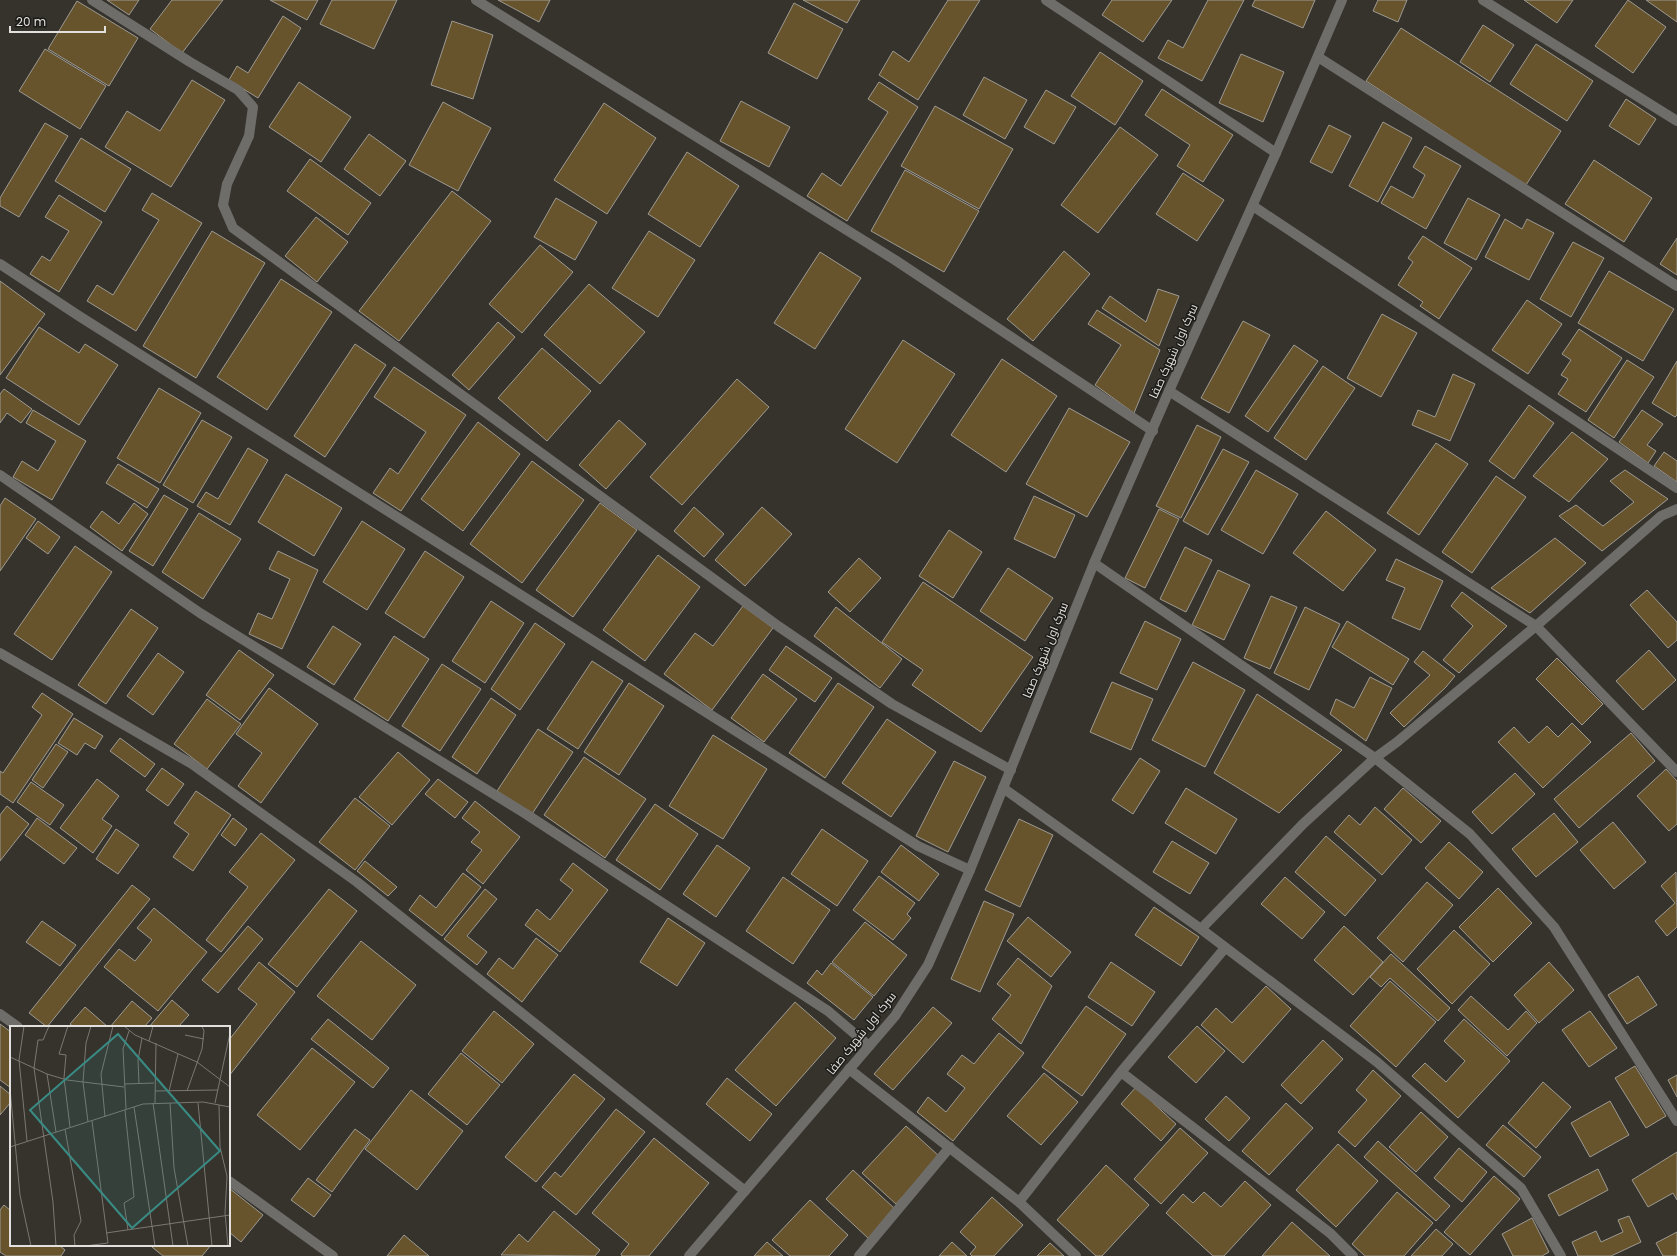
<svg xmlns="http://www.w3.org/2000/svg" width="1677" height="1256" viewBox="0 0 1677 1256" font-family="Poppins,Cairo,sans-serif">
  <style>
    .building { fill: #67542c; stroke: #9d9a93 }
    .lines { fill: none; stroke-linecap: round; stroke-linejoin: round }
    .minor { stroke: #6f6d6a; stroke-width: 10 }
    .tertiary { stroke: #6f6d6a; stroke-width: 10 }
    .labels { text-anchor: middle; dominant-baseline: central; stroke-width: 3; stroke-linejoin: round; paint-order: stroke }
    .street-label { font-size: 12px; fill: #e2e0dc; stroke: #1c1b18 }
    .inset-road { fill: none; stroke: #7b7873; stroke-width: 1 }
    .view { fill: #398b84; fill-opacity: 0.15; stroke: #398b84; stroke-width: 2 }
    .inset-edge { fill: none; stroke: #e2e0dc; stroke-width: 2 }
  </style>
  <rect width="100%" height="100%" fill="#36332d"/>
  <path class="building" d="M107,0H139L129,15Z
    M172,0H223L182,53L150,29Z
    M270,0H318L307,20Z
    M332,0H397L374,49L320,24Z
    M498,0H550L539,22Z
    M803,0H860L847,23Z
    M948,0H980L918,100L879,75L893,51L909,62Z
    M1112,0H1172L1143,42L1102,15Z
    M1208,0H1244L1202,81L1158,58L1168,40L1183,48Z
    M1255,0H1315L1303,28L1252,6Z
    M1378,0H1407L1398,22L1373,11Z
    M1524,0H1573L1557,23Z
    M1628,0L1666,27L1633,73L1595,46Z
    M1646,0H1677V22Z
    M77,1L138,38L109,86L48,49Z
    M794,3L843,29L817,79L768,53Z
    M283,16L301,28L258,98L229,80L237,66L248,73Z
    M452,21L493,35L473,99L431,85Z
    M1483,25L1514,45L1490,82L1460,62Z
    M1401,28L1561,131L1526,185L1366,81Z
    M1536,44L1593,81L1567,121L1510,84Z
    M45,49L106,86L80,129L19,91Z
    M1100,52L1143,81L1115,125L1071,96Z
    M1241,54L1284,72L1263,122L1219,103Z
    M984,77L1027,100L1005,139L963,115Z
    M192,80L225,100L171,187L105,147L127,111L160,131Z
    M299,82L351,117L321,162L269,127Z
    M879,82L918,107L847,221L807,196L822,173L841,186L888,112L868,99Z
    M1162,89L1233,135L1203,182L1177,166L1190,145L1145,115Z
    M1046,90L1076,107L1054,144L1024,127Z
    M1626,99L1656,119L1639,145L1609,126Z
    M741,101L790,127L769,167L720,141Z
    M443,102L491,128L458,191L409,165Z
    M604,103L656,138L607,214L554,180Z
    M935,106L1013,149L979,209L901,166Z
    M1383,122L1412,138L1378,202L1349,186Z
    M45,123L68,136L19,217L0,206V198Z
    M1329,125L1351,136L1332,173L1310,162Z
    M1120,127L1158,155L1098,233L1061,205Z
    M369,134L406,161L380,196L344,169Z
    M81,138L131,169L105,212L55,181Z
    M1425,146L1461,166L1426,229L1381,203L1391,186L1413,198L1425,175L1413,167Z
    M687,152L739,186L700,247L648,214Z
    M310,159L371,203L348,235L287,191Z
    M1594,160L1652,198L1624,242L1565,204Z
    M905,170L979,211L944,272L871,231Z
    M1183,173L1224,200L1197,241L1156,214Z
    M452,191L491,221L399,341L359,311Z
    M152,193L202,223L136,331L87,301L97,285L113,295L159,220L142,210Z
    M59,195L102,222L59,292L30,274L42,256L50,261L69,231L45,217Z
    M556,198L597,222L575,260L534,237Z
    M1468,198L1500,215L1476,260L1444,243Z
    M316,217L348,242L317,282L285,256Z
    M1505,219L1522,229L1527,219L1554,233L1529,280L1485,257Z
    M212,231L265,263L196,378L143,346Z
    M649,231L695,260L658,317L612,288Z
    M1423,236L1472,268L1439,319L1420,306L1423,302L1398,285L1413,262L1408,258Z
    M1677,238V275L1660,264Z
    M1573,242L1604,258L1571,317L1540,299Z
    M540,245L573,272L522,333L489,304Z
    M1064,251L1090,274L1033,341L1007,319Z
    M820,252L861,278L815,349L774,323Z
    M1609,271L1674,309L1643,361L1578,323Z
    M281,279L332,312L267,410L217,377Z
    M0,281L45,314L0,375Z
    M589,284L645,332L600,384L544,335Z
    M1158,289L1179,296L1159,346L1102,308L1110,296L1146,322Z
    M1527,300L1562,324L1528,374L1492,350Z
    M1097,310L1160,350L1134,413L1095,385L1121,345L1088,324Z
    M1382,314L1417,333L1381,397L1347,378Z
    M1243,321L1270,335L1229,413L1201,398Z
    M498,322L515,337L469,390L452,375Z
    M39,327L79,353L85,344L118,365L79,425L6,378Z
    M1579,329L1622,358L1586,412L1558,394L1568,379L1561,375L1571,360L1562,354Z
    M903,340L955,374L897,463L845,429Z
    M355,344L386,365L325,457L294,436Z
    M1294,345L1318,361L1268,432L1245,416Z
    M542,348L591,391L547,441L498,398Z
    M1002,359L1057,396L1006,472L951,435Z
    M1627,360L1654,377L1614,438L1588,420Z
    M1677,361V415L1675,417L1652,403Z
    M1323,366L1355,388L1306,460L1274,438Z
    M394,367L466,415L401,511L373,493L390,468L398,474L426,432L374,397Z
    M1453,374L1475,384L1450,441L1412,425L1418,410L1435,417Z
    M737,379L769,407L682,505L650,477Z
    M159,388L201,413L160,483L117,458Z
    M4,389L32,409L21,423L7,413L0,423V394Z
    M1529,405L1554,423L1514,479L1489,461Z
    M1069,408L1130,442L1087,517L1026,484Z
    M33,410L86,441L52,500L13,477L22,461L38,471L56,441L26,423Z
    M1642,410L1663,424L1647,445L1656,451L1648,463L1619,442Z
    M202,420L232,437L193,503L163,485Z
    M619,420L646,444L606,489L579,465Z
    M478,422L520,454L463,531L421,499Z
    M1197,425L1221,437L1181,518L1156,506Z
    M1572,432L1608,459L1569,502L1533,476Z
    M1436,443L1468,464L1419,535L1387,513Z
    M248,448L268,460L230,525L197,506L206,492L218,499Z
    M1223,449L1249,462L1208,535L1183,521Z
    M1664,452L1677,461V482L1654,466Z
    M532,461L584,500L522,583L470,544Z
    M118,464L159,489L147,508L106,483Z
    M1256,470L1298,494L1263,554L1221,530Z
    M1625,470L1668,499L1602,551L1559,516L1576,505L1603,526L1634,502L1610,481Z
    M286,474L342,508L314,556L258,522Z
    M1496,476L1526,497L1472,573L1442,552Z
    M164,495L188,509L153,566L129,551Z
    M1034,496L1075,515L1055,558L1014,539Z
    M5,498L36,519L0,571V506Z
    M134,503L148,514L122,551L90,527L102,511L119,524Z
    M600,503L637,530L573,617L536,590Z
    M694,507L724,534L704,557L674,531Z
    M762,507L792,534L745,586L715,560Z
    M1159,509L1179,519L1145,588L1125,578Z
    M1326,511L1376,550L1343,591L1293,553Z
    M199,513L241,539L203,599L162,572Z
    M38,521L60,537L48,554L26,538Z
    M362,521L405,549L367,610L323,582Z
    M949,530L982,552L953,598L919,576Z
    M1555,538L1586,563L1530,613L1491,588Z
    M75,546L112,572L52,660L14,634Z
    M1185,547L1212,560L1186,612L1160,599Z
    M278,551L318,570L282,649L249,634L258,613L272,619L290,579L269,569Z
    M425,551L464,577L424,638L385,613Z
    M658,555L700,587L645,661L603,630Z
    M859,558L881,578L850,612L828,592Z
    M1396,559L1443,581L1420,630L1392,618L1405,588L1386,580Z
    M1008,568L1053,598L1025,641L980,611Z
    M1218,570L1250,585L1224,640L1192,625Z
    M923,582L1033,657L981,732L912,685L923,670L882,642Z
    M1647,590L1677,622V640L1668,648L1630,605Z
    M1462,592L1507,626L1459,673L1443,660L1473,626L1451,606Z
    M1271,596L1297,607L1270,669L1244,658Z
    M491,601L524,623L485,683L452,661Z
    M743,606L773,628L712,710L664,674L695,633L713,646Z
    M836,607L902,659L880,688L814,636Z
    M1305,607L1340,624L1309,690L1274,673Z
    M131,609L158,628L106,704L78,685Z
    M1145,621L1181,639L1157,690L1120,673Z
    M1347,621L1409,659L1393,685L1332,647Z
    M535,623L565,644L520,710L491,689Z
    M333,626L361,644L334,685L307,667Z
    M394,636L429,659L388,721L354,699Z
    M786,646L832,678L815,702L769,670Z
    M239,650L274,675L240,720L206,695Z
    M1649,650L1676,680L1643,710L1616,681Z
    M1423,651L1455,676L1446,687L1404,727L1390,713L1430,675L1414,662Z
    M158,653L184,672L153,715L127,696Z
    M1557,658L1603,704L1582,725L1536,679Z
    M592,661L623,681L578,749L547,729Z
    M1193,662L1245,690L1205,767L1152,740Z
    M442,664L481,689L440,751L402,726Z
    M763,674L797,699L764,742L731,718Z
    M1370,677L1392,688L1366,741L1330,714L1336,699L1354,708Z
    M1112,682L1153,699L1131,750L1090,732Z
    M629,683L664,706L619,775L584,752Z
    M838,683L874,707L825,778L789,753Z
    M269,688L318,724L261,803L238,786L262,753L236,734Z
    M42,693L73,714L13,803L0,794V771L3,773L42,715L32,707Z
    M1257,694L1342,750L1279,813L1214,773Z
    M491,698L516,715L477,774L452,757Z
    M207,699L241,724L207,769L174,744Z
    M74,718L103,736L95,749L85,743L77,755L58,743Z
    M887,719L936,752L891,817L842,783Z
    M1572,723L1591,742L1543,788L1498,742L1514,727L1529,743L1547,726L1558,737Z
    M538,729L573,752L532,814L497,791Z
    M1631,733L1655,761L1579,828L1554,799Z
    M713,735L767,769L723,839L669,806Z
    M120,738L155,764L145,777L110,751Z
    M56,744L68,752L43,788L32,780Z
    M398,752L430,780L392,825L359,797Z
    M584,757L646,799L605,858L544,815Z
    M1140,758L1160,771L1133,814L1112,800Z
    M954,761L986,777L948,852L916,836Z
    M162,768L184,784L168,806L146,790Z
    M1666,769L1677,781V824L1669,831L1637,796Z
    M1515,773L1535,794L1492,834L1472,812Z
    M97,779L119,796L102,819L112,826L93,853L60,828Z
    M438,779L468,802L455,818L425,794Z
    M31,782L64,805L50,825L17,802Z
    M1186,788L1237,819L1216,854L1165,823Z
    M1403,788L1441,821L1421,843L1384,809Z
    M196,791L231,815L193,871L173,857L189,834L174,823Z
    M355,798L390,826L355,870L319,842Z
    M475,801L520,837L483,884L466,870L482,850L471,842L480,832L462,818Z
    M655,804L698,834L660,890L616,860Z
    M7,806L29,824L0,861V815Z
    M1375,807L1412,840L1382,875L1334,832L1349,815L1360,825Z
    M1554,813L1578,842L1536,877L1512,849Z
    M37,818L77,848L64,864L25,835Z
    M233,818L247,829L235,846L221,835Z
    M1019,819L1053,835L1020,907L985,890Z
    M1613,822L1646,862L1614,889L1580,850Z
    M116,829L139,845L118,874L96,859Z
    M822,829L868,861L837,906L791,874Z
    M261,833L295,860L221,952L206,940L248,887L229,872Z
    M1326,836L1376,880L1345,916L1295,872Z
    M1172,841L1209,863L1190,894L1153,872Z
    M1449,842L1483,872L1459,899L1425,868Z
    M717,845L750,868L716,917L683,894Z
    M901,845L939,874L919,901L881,872Z
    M365,861L397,887L388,896L357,871Z
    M573,863L608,890L560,952L525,925L537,909L550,920L573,890L560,880Z
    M1676,872L1677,927L1667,936L1655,921L1675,903L1661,886Z
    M463,873L481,887L442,936L409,910L420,895L436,908Z
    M879,876L915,903L907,914L911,918L893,940L853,910Z
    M783,877L830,910L793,964L746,931Z
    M1285,877L1325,912L1302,939L1261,904Z
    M1427,882L1453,905L1403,962L1377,938Z
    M132,885L150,899L47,1027L29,1013Z
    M1498,888L1532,923L1493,962L1459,927Z
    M329,889L357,911L297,987L268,964Z
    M485,889L497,899L467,936L487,952L477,965L444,939Z
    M984,901L1014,914L980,992L951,979Z
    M1154,907L1199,937L1181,966L1135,935Z
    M154,908L207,952L158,1011L104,967L119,949L135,961L152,940L137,928Z
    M1028,917L1071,952L1051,977L1007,941Z
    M668,918L705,943L677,986L640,962Z
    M42,921L76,945L60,966L26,942Z
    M865,922L907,955L874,996L832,962Z
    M248,926L263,939L218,993L202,980Z
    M1344,926L1383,962L1353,995L1314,960Z
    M1454,930L1490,964L1452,1004L1417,969Z
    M536,938L558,955L522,1002L487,974L499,958L513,969Z
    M361,941L416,985L372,1040L317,996Z
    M1391,954L1450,1008L1438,1021L1390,978L1381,987L1370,977Z
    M1018,958L1052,986L1021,1044L992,1019L1011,995L997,984Z
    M259,962L295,992L229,1076V1040L257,1004L238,989Z
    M1111,962L1155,992L1132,1026L1088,997Z
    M1549,962L1574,990L1539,1023L1514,995Z
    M831,963L873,997L854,1020L807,983L817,970L822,975Z
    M1638,976L1657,1005L1627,1024L1608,995Z
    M1390,981L1436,1022L1396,1067L1350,1026Z
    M1266,986L1291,1009L1243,1063L1201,1025L1216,1008L1232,1023Z
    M1471,996L1508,1030L1526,1011L1537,1023L1507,1056L1458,1010Z
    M172,1000L189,1015L178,1027H149Z
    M132,1001L152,1018L144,1027H110Z
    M795,1002L836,1038L776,1106L735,1070Z
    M1086,1006L1126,1034L1082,1096L1042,1067Z
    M85,1007L108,1027H74L70,1024Z
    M933,1007L952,1023L893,1090L874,1074Z
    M494,1011L534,1044L502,1083L462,1051Z
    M1590,1011L1617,1048L1589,1067L1562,1030Z
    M328,1019L389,1068L373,1088L311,1039Z
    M1464,1019L1510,1061L1458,1118L1412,1076L1425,1063L1446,1082L1465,1061L1444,1041Z
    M0,1024L11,1032V1088L0,1080Z
    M1197,1026L1225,1051L1196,1083L1168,1057Z
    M999,1033L1024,1053L953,1141L917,1112L928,1097L946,1112L965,1088L947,1074L962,1055L974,1064Z
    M1323,1040L1343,1059L1301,1104L1281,1085Z
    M312,1048L355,1082L300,1150L257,1115Z
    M461,1053L500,1085L467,1125L428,1094Z
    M1635,1066L1666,1116L1646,1128L1615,1078Z
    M1373,1070L1401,1096L1355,1147L1338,1132L1367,1100L1356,1090Z
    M1044,1073L1078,1102L1041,1145L1007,1116Z
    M574,1074L605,1099L536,1182L505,1157Z
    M1677,1075V1097L1668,1080Z
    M727,1078L772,1114L750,1141L706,1104Z
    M1543,1082L1571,1107L1536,1148L1508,1123Z
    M0,1086L11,1095V1102L0,1115Z
    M1136,1087L1176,1124L1161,1141L1121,1104Z
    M411,1090L463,1131L417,1190L365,1149Z
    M1226,1096L1250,1118L1229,1141L1205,1119Z
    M1610,1101L1629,1135L1590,1157L1571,1123Z
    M1286,1103L1313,1128L1269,1175L1242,1151Z
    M616,1109L645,1132L576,1215L542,1187L555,1172L561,1177Z
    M1421,1112L1448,1137L1416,1172L1389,1147Z
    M1503,1125L1541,1157L1524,1177L1486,1145Z
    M906,1126L939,1156L896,1204L862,1173Z
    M1180,1128L1208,1153L1161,1204L1134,1179Z
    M355,1129L370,1140L332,1192L316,1180Z
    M654,1138L709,1183L649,1256H622L621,1254L629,1244L592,1213Z
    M1378,1141L1450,1206L1436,1221L1364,1157Z
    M1338,1144L1378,1181L1336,1227L1296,1190Z
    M1459,1148L1487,1172L1462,1202L1434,1178Z
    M1677,1152V1200L1673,1193L1648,1207L1632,1180Z
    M1106,1165L1149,1205L1102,1256H1096L1057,1220Z
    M1598,1169L1608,1190L1559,1216L1548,1195Z
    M853,1170L895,1209L869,1239L826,1199Z
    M1494,1176L1520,1199L1470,1255L1444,1232Z
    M308,1178L331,1195L314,1217L291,1200Z
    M1245,1181L1271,1205L1224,1256H1213L1166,1213L1183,1194L1193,1203L1204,1192L1221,1207Z
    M229,1188L263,1215L241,1242L229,1232Z
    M1397,1192L1433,1223L1404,1256H1365L1352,1244Z
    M992,1197L1023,1225L994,1256H972L970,1254L976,1247L960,1232Z
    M810,1200L848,1235L829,1256H790L772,1240Z
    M4,1205L11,1211V1245H59L65,1250L61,1256H6L0,1252V1210Z
    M554,1211L600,1250L595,1256L501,1255L519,1234L528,1242Z
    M1629,1216L1641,1242L1611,1256H1578L1572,1242L1596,1231L1601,1242L1623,1232L1618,1220Z
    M1532,1218L1549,1252L1542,1256H1513L1502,1234Z
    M1292,1222L1330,1256H1262Z
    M1436,1229L1453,1244L1442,1256H1411Z
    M1677,1232V1256H1663L1656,1243Z
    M404,1235L429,1256H387Z
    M767,1242L783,1256H754Z
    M952,1242L967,1256H939Z
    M1050,1243L1064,1256H1037Z
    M154,1245H211L202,1256H163L152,1247Z"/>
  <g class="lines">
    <path class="minor" d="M92,0L190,62L238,90L253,107L249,136L227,184L223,205L233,228L778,626L892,704L1011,770
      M476,0L895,260L1153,431
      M1046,0L1276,153
      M1483,0L1677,121
      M1318,57L1677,286
      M1253,206L1677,488
      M0,264L79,316L918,846L970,870
      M1169,391L1536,626L1677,772
      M0,475L200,613L526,814L828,1011L869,1046
      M1094,563L1375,758L1470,834L1554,927L1677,1121
      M0,653L192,764L357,882L745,1191
      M1003,788L1201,929L1377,1062L1521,1188L1561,1256
      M1201,929L1303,824L1375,758L1397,742L1536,626L1661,516L1677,509
      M0,1014L18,1027
      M849,1069L1019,1202L1076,1256
      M1121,1072L1330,1233L1353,1256
      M229,1181L333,1256
      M1019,1202L1121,1072L1225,948
      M859,1256L950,1147"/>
    <path class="tertiary" d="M689,1256L895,1016L928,965L970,870L1094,563L1169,391L1276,153L1342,0"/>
  </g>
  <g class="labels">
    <g class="street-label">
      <text transform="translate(1173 351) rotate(-66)">سرک اول شهرک صفا</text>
      <text transform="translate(1045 650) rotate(-68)">سرک اول شهرک صفا</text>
      <text transform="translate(861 1033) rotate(-51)">سرک اول شهرک صفا</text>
    </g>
  </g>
  <g transform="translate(10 1026)">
    <rect width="220" height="220" fill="#36332d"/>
    <path class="inset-road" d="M14,0L9,34L17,115M39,0L33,14H28L24,42L43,176L46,220M58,0L49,28L56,29L54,52L60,101M114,0L125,9L187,36L220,61M175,9L194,13M139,15L143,0M0,31L37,48L57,54L114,61M37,48L46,106M114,58L144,57M129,58L128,34L132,12M0,63L10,169L21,220M145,65L208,64M159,65L168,28M177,65L192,23L194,5L192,0M143,77L163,220M145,77L146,17M160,77L164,142L178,220M188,77L202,220M205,77L220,7M209,79L210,121L217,150L215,187L218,220M124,81L145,220M116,83L113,23L119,5M115,84L124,171L114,177L118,204M95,91L91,48L103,0M78,96L73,56L76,17L81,0M55,103L71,195L64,209L65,220M0,121L133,78L193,76L220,81M96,207L220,189M75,220L98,217L82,95"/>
    <path class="view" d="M108,8L210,125L122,202L20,84Z"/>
    <rect width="220" height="220" class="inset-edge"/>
  </g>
  <path d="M10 26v6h95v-6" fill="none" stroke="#e2e0dc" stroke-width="2"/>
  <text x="16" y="26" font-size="12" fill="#e2e0dc" stroke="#1c1b18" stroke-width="3" paint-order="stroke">20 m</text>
</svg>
